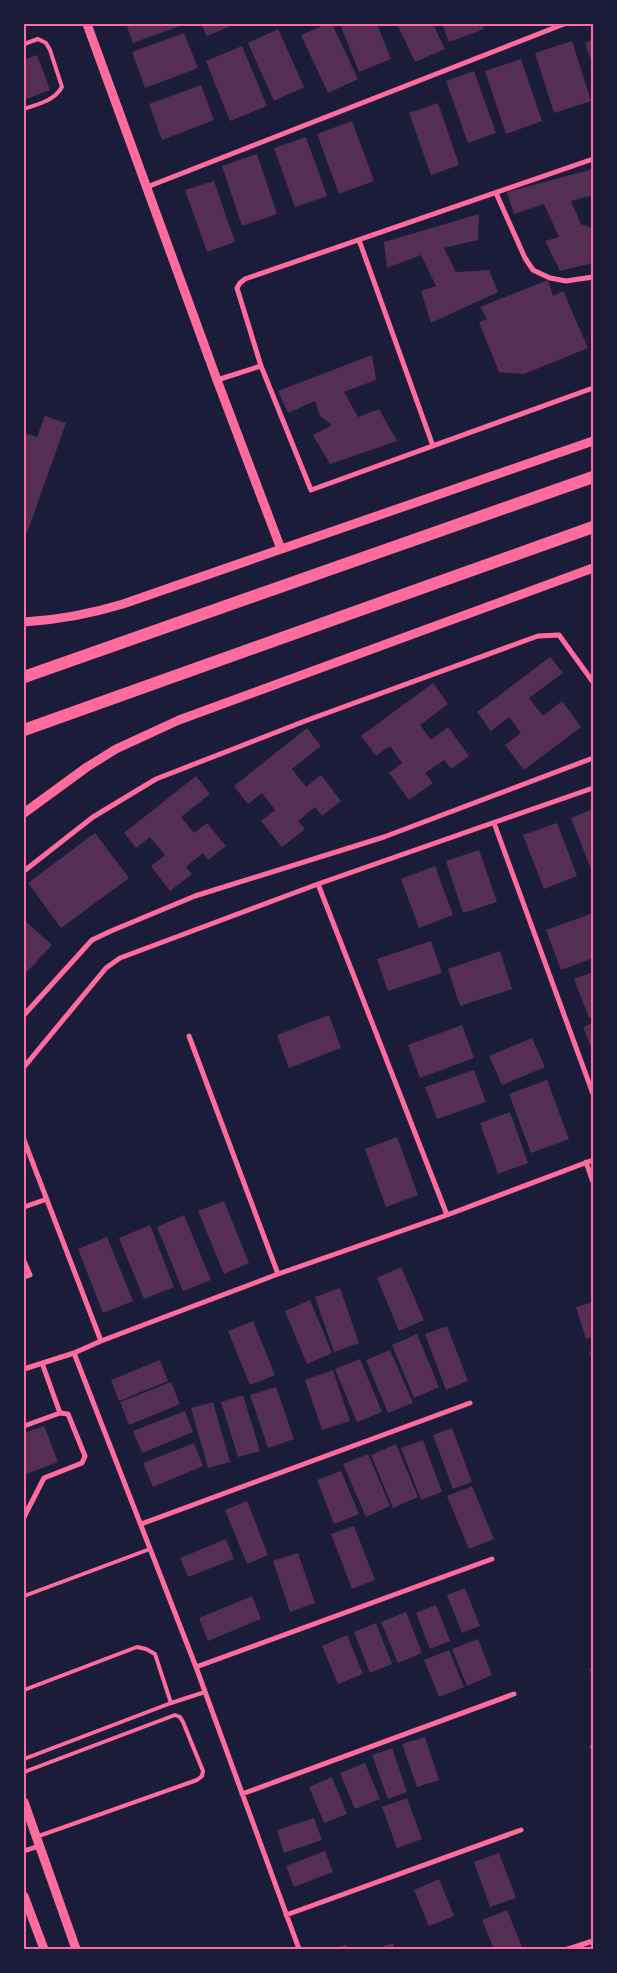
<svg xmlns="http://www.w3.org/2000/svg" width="617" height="1973" viewBox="0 0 617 1973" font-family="Lato,sans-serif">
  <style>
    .building { fill: #542f53 }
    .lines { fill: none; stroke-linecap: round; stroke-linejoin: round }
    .service { stroke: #ff6b9d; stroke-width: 4 }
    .minor { stroke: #ff6b9d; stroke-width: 5 }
    .tertiary { stroke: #ff6b9d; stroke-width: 9 }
    .primary { stroke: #ff6b9d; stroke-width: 12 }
    .neatline { fill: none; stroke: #ff6b9d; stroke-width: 2 }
  </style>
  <rect width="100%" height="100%" fill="#1b1b3a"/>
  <path class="building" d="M126,24H185L133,43Z
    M201,24H235L207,36Z
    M327,24H332L358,79L328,93L301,35Z
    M340,24H377L391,59L359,72Z
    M397,24H433L445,49L415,62Z
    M442,24H482L484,29L449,42Z
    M278,29L304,87L274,101L248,43Z
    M184,33L198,68L145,88L132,52Z
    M593,40V65L585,43Z
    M572,41L591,101L554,113L535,53Z
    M242,46L267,106L230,121L206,61Z
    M37,55L50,90L24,100V60Z
    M521,59L542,121L506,134L485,71Z
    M474,71L496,133L468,143L446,81Z
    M201,85L214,120L162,140L149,104Z
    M438,103L459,165L431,175L409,113Z
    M352,121L374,181L339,194L317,134Z
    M306,137L327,196L295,207L274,148Z
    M257,154L277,214L242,226L222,166Z
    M593,169V195L571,201L581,224L593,229V263L560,271L545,241L559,237L544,204L514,214L507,192Z
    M214,181L235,242L207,252L185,190Z
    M479,214L478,240L444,248L456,272L489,270L498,292L431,323L421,291L436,286L421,255L387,268L384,242Z
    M548,280L553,296L563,291L588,348L524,374L499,372L479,322L487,319L480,307Z
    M372,355L376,380L344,392L358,417L379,409L397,441L330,464L313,435L332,425L320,416L315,401L288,413L278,391Z
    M45,416L66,423L27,533L24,531V433L37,437Z
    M550,657L563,673L529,698L543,716L562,701L581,727L524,770L505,745L521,733L509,717L491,731L477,712Z
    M433,683L448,704L420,725L431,740L448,727L469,756L451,769L444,760L425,773L433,783L409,800L389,773L402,763L390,746L376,756L361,736Z
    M307,728L321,746L292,769L306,787L321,775L341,801L322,816L315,807L298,821L305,829L282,847L261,821L275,810L262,793L248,804L234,786Z
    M196,776L210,794L181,817L194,833L207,823L226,846L208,860L203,853L186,867L192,874L170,891L151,866L165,855L150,837L136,848L124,833Z
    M593,809V868L591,869L571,818Z
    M557,823L577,876L544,889L523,835Z
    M95,833L129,878L61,928L28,883Z
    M479,850L497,902L463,913L446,861Z
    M435,866L453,915L419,928L401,879Z
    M593,913V958L561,970L546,930Z
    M24,920L52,945L24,975Z
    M431,941L442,973L388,991L377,959Z
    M500,951L512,989L460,1006L448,969Z
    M593,972V1016L589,1018L574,979Z
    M329,1015L341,1048L289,1068L277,1035Z
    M593,1023V1049L592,1050L583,1027Z
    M462,1025L474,1058L420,1078L408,1045Z
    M532,1038L545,1067L502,1085L489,1056Z
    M474,1070L486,1102L437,1119L425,1087Z
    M547,1080L569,1139L531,1153L509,1094Z
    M510,1112L528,1163L498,1174L480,1123Z
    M397,1137L418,1195L386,1207L365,1149Z
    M224,1201L249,1263L224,1274L198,1211Z
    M184,1215L211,1280L183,1291L157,1227Z
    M150,1225L174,1287L144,1299L119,1238Z
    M107,1237L133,1301L103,1313L78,1249Z
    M401,1267L424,1320L399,1331L377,1278Z
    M340,1288L359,1343L334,1352L315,1297Z
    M310,1300L332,1353L307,1364L285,1311Z
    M593,1302V1337L586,1339L576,1307Z
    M253,1321L275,1375L250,1385L228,1331Z
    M447,1326L468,1381L446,1390L425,1334Z
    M417,1334L439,1387L414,1398L392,1345Z
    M390,1350L413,1403L388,1413L366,1360Z
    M593,1350V1363L589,1352Z
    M360,1359L382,1412L357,1422L335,1369Z
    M160,1360L168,1381L119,1401L111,1380Z
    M333,1370L350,1421L322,1430L305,1380Z
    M171,1382L180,1404L129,1425L120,1402Z
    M276,1387L294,1439L268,1448L250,1395Z
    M243,1395L260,1451L238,1457L221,1402Z
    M213,1402L230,1462L208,1468L191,1408Z
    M185,1411L193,1432L142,1453L133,1431Z
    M44,1426L58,1462L24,1475V1433Z
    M452,1428L472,1482L453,1489L433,1435Z
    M423,1440L442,1492L421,1500L401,1448Z
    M194,1443L203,1466L153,1487L143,1463Z
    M396,1444L418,1497L393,1508L371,1455Z
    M368,1454L390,1506L366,1517L343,1464Z
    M341,1471L359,1514L334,1524L317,1480Z
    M472,1486L494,1539L469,1549L447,1496Z
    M247,1501L268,1555L247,1564L225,1510Z
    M354,1526L375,1580L352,1589L331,1534Z
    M226,1539L234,1559L188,1577L180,1558Z
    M298,1553L315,1603L290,1612L273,1561Z
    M465,1588L480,1626L462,1633L447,1595Z
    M252,1596L261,1619L208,1641L199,1618Z
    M436,1605L450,1641L430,1649L416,1613Z
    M406,1612L422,1653L398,1663L381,1622Z
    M376,1623L392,1664L370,1673L354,1632Z
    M347,1635L363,1674L338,1684L322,1646Z
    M478,1639L492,1675L467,1686L452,1649Z
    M449,1650L464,1687L439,1697L424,1660Z
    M593,1667V1679L589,1669Z
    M425,1737L439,1780L417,1787L402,1744Z
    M392,1748L407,1792L388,1799L372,1755Z
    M365,1763L380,1799L355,1809L340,1773Z
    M332,1777L347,1814L324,1823L309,1787Z
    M407,1798L422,1839L397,1848L382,1807Z
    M314,1818L322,1840L284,1853L277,1830Z
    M325,1851L333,1872L294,1887L286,1866Z
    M499,1853L516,1898L490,1907L474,1862Z
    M439,1879L454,1916L429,1926L414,1890Z
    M507,1910L522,1947L515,1949H494L482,1920Z
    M393,1943L395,1949H375Z
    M346,1945L347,1949H333Z"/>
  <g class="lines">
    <path class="service" d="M24,44L38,39L46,43L50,50L62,87C54,101 38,104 24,109
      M24,1596L150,1549
      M24,1690L137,1647L146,1649L155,1654L171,1703
      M24,1759L171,1703L205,1692
      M24,1772L175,1715L180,1717L183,1722L203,1771L202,1776L197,1780L36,1837"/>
    <path class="minor" d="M147,187L564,24
      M496,193L525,258L533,270L550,278L566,281L593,277
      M359,240L433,446
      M261,366L237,288L240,283L245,279L593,159
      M217,380L261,366L311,490L593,388
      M494,823L593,1094
      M24,871L93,817L156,779L305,721L538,636L559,635L593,682
      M318,884L447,1215
      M24,1015L92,940L111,931L195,896L384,837L593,758
      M189,1036L278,1274
      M24,1067L106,968L120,958L318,884L593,788
      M24,1140L101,1341
      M586,1162L593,1182
      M24,1207L47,1199
      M24,1261L30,1275L24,1277
      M74,1353L196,1667L299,1949
      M42,1363L60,1413
      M24,1369L74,1353L101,1341L278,1274L447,1215L593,1160
      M24,1426L60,1413L68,1414L85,1456L82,1463L44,1478L24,1517
      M141,1524L470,1403
      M196,1667L492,1559
      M593,1747V1746
      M242,1794L514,1694
      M24,1851L39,1846
      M286,1915L521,1830
      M568,1949L593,1941"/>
    <path class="tertiary" d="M87,24L217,380L281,549
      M24,622C58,620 90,614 123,604L593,441
      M24,813L87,767L116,749L179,720L593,568
      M24,1802L76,1949
      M24,1896L44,1949"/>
    <path class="primary" d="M24,677L593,477
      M24,730L593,527"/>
  </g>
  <rect width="617" height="1973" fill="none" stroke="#1b1b3a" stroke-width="50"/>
  <rect x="25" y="25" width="567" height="1923" class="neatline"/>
</svg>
